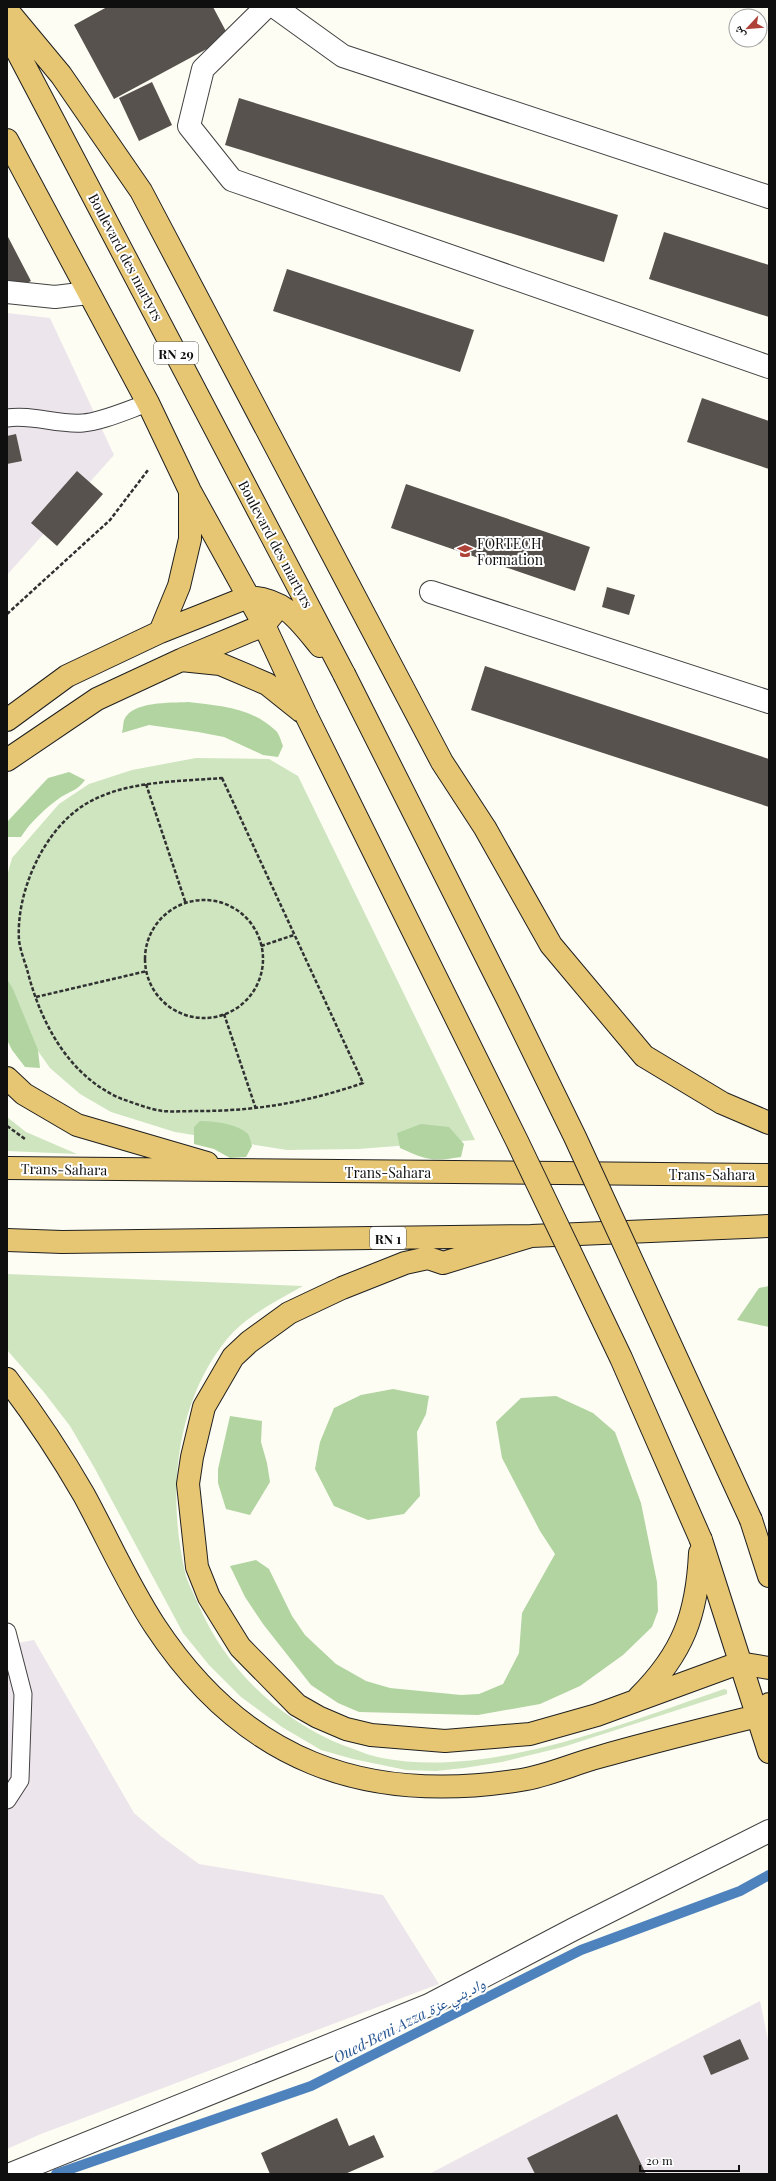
<svg xmlns="http://www.w3.org/2000/svg" width="776" height="2181" viewBox="0 0 776 2181" font-family="'Playfair Display','Noto Naskh Arabic',serif">
  <style>
    .industrial { fill: #ede5ec }
    .green { fill: #cee5c0 }
    .forest { fill: #b1d4a1 }
    .lines { fill: none; stroke-linecap: round; stroke-linejoin: round }
    .stream { stroke: #4e82bd; stroke-width: 10 }
    .building { fill: #57524d }
    .service-casing { stroke: #424242; stroke-width: 19 }
    .minor-casing { stroke: #424242; stroke-width: 24 }
    .trunk-casing { stroke: #202020; stroke-width: 24 }
    .path { stroke: #313131; stroke-width: 2.5; stroke-dasharray: 4 2; stroke-linecap: butt }
    .service { stroke: #fff; stroke-width: 17 }
    .minor { stroke: #fff; stroke-width: 22 }
    .trunk { stroke: #e6c672; stroke-width: 22 }
    .trunk-bridge-casing { stroke: #202020; stroke-width: 24; stroke-linecap: butt }
    .trunk-bridge { stroke: #e6c672; stroke-width: 22 }
    .labels { text-anchor: middle; dominant-baseline: central; stroke-width: 4; stroke-linejoin: round; paint-order: stroke }
    .shield { fill: #fff; stroke: #575757; stroke-width: 1 }
    .shield-label { font-size: 13px; font-weight: bold; fill: #0f0f0f }
    .street-label { font-size: 14px; fill: #0f0f0f; stroke: #fff }
    .poi-label { font-size: 14px; fill: #0f0f0f; stroke: #fff; text-anchor: start }
    .water-label { font-size: 15px; font-style: italic; fill: #275693; stroke: #fff }
  </style>
  <rect width="100%" height="100%" fill="#fdfdf3"/>
  <path class="industrial" d="M7,313L50,318L114,455L7,575Z
    M34,1640L134,1813L162,1837L199,1864L383,1895L439,1984L41,2134L7,2149V1645Z
    M760,2001L769,2045V2174H429Z"/>
  <path class="green" d="M196,758L269,759L298,776L475,1140L358,1149L287,1150L175,1132L111,1112L80,1094L50,1068L28,1037L7,985V876L12,858L59,804L89,784L132,770Z
    M7,1117L26,1132L77,1154L7,1151Z
    M7,1274L303,1286C277,1301 247,1315 227,1339C175,1403 167,1494 185,1572C187,1583 194,1593 198,1604C226,1669 279,1720 345,1746C357,1750 370,1756 382,1758C489,1779 624,1723 724,1689L727,1690V1694L563,1747L502,1762L464,1768L436,1771L406,1770L353,1759L321,1750L282,1727L241,1697L209,1665L183,1633L94,1467L70,1426L43,1391L7,1350Z"/>
  <path class="forest" d="M188,702C219,706 251,707 275,730C279,733 281,741 283,746L278,757L263,755L224,737L198,732L149,725L122,733C123,729 123,724 124,720C132,701 171,703 188,702Z
    M69,772L85,780C78,790 71,791 61,797C47,807 30,822 21,837H7L8,821L48,778Z
    M7,979L13,989L38,1050L40,1068L25,1067L12,1050L7,1040Z
    M200,1121C214,1121 238,1124 248,1134C250,1137 251,1143 252,1146L246,1157L230,1158L214,1149L194,1144V1127Z
    M421,1124L449,1127L464,1144L461,1157C431,1162 427,1160 400,1148L397,1133Z
    M769,1286V1327L737,1320L759,1288Z
    M393,1389L429,1396L426,1414L417,1432L420,1496L404,1514L368,1520L334,1506L315,1469L320,1442L334,1408L361,1395Z
    M556,1396L593,1413L615,1432L641,1503L657,1582L658,1611L652,1627L623,1655L580,1686L540,1704L478,1715L359,1712L338,1703L311,1685L263,1624L245,1597L230,1566L256,1560L269,1569L292,1616L305,1635L336,1664L366,1681L390,1688L461,1695L479,1694L503,1684L519,1653L522,1613L555,1554L540,1531L502,1458L496,1422L521,1398Z
    M230,1416L262,1421L261,1442L267,1463L270,1482L250,1515L226,1509L218,1483V1469Z"/>
  <g class="lines">
    <path class="stream" d="M56,2174L311,2086L581,1950L740,1891L769,1875"/>
  </g>
  <path class="building" d="M107,7H213L229,37L114,99L74,25Z
    M152,82L172,125L139,141L119,98Z
    M239,98L618,215L604,262L225,145Z
    M664,232L769,265V317L649,279Z
    M7,235L31,281L7,293Z
    M287,269L474,330L460,372L273,311Z
    M702,398L769,421V469L687,442Z
    M16,434L22,461L7,464V436Z
    M77,471L103,494L57,546L31,523Z
    M406,484L590,547L575,591L391,528Z
    M607,587L635,595L629,615L602,607Z
    M485,666L769,759V807L471,710Z
    M740,2039L749,2059L711,2075L703,2056Z
    M617,2114L646,2174H535L527,2158Z
    M337,2118L349,2146L374,2135L384,2157L345,2174H270L261,2153Z"/>
  <g class="lines">
    <defs>
      <path id="service" d="M7,418C32,414 57,425 83,423C101,422 130,409 148,403
        M7,1632L23,1694L20,1780L7,1800"/>
      <path id="minor" d="M266,7L203,69L189,126L232,180L769,367
        M275,7L343,56L769,197
        M7,292L55,297L88,293
        M431,592L769,702
        M11,2174L429,2005L574,1929L769,1831"/>
      <path id="trunk" d="M7,10L61,75L141,191L442,762L485,828L551,945L644,1056L722,1103L769,1123
        M7,32L344,674
        M7,140L148,403L190,491L264,625L306,715
        M160,632L179,586L190,539V493
        M183,659L264,625L273,614
        M7,720L67,676L160,632L248,597C285,599 298,619 320,646
        M7,760L97,699L181,660L220,664L267,684L302,712
        M7,1078L24,1094L77,1125L207,1163
        M7,1168L769,1175
        M531,1236L443,1263L428,1258L405,1263L342,1288L289,1313L249,1342L233,1357L204,1407L192,1457L188,1484L197,1567L209,1597L240,1647L297,1705L318,1717L346,1729L371,1735L445,1741L530,1734L597,1715L739,1663L769,1668
        M7,1240L62,1242L531,1236L769,1226
        M7,1379C35,1416 61,1455 84,1495C108,1539 128,1585 155,1626C244,1761 364,1805 521,1780C547,1776 573,1764 599,1757C651,1742 705,1729 757,1716L769,1704
        M751,1520L769,1576
        M701,1540L769,1752
        M639,1697C683,1653 697,1615 700,1553"/>
    </defs>
    <use href="#service" class="service-casing"/>
    <use href="#minor" class="minor-casing"/>
    <use href="#trunk" class="trunk-casing"/>
    <path class="path" d="M7,614L110,520L148,470
      M222,778L363,1083C308,1102 257,1111 199,1111C187,1111 173,1112 162,1111C149,1109 134,1103 122,1099C69,1077 40,1022 27,969C24,960 20,949 19,940C16,893 42,834 81,807C121,780 176,782 222,778Z
      M146,784L186,904
      M145 959a59 59 0 1 1 118 0a59 59 0 1 1-118 0Z
      M261,946L294,935
      M36,997L147,971
      M224,1014L256,1109
      M7,1126L25,1139"/>
    <use href="#service" class="service"/>
    <use href="#minor" class="minor"/>
    <use href="#trunk" class="trunk"/>
    <defs>
      <path id="trunk-bridge" d="M344,674L508,1000L575,1137L751,1520
        M306,715L517,1141L621,1358L701,1540"/>
    </defs>
    <use href="#trunk-bridge" class="trunk-bridge-casing"/>
    <use href="#trunk-bridge" class="trunk-bridge"/>
  </g>
  <defs>
    <symbol id="school-bare" viewBox="-9 -9 18 18"><path d="M0-5L7-2L0 1L-7-2ZM-4 1L0 2.5L4 1V4Q0 6-4 4Z" fill="#af4238" stroke="#fff" stroke-width="2.5" paint-order="stroke"/></symbol>
  </defs>
  <g fill-rule="evenodd">
    <use href="#school-bare" x="454" y="540" width="22" height="22"/>
  </g>
  <g class="labels">
    <g class="shield">
      <rect x="154" y="342" width="44" height="22" rx="3"/>
      <rect x="370" y="1227" width="36" height="22" rx="3"/>
    </g>
    <g class="shield-label">
      <text x="176" y="353">RN 29</text>
      <text x="388" y="1238">RN 1</text>
    </g>
    <g class="street-label">
      <text transform="translate(126 257) rotate(62)">Boulevard des martyrs</text>
      <text transform="translate(276 544) rotate(62)">Boulevard des martyrs</text>
      <text transform="translate(64 1169) rotate(1)">Trans-Sahara</text>
      <text x="388" y="1172">Trans-Sahara</text>
      <text x="712" y="1174">Trans-Sahara</text>
    </g>
    <g class="poi-label">
      <text x="477" y="543">FORTECH<tspan x="477" dy="16">Formation</tspan></text>
    </g>
    <g class="water-label">
      <text transform="translate(409 2020) rotate(-27)">Oued Beni Azza واد بني عزة</text>
    </g>
  </g>
  <rect width="776" height="2181" fill="none" stroke="#0f0f0f" stroke-width="16"/>
  <g transform="translate(748 28) rotate(244)"><circle r="19" fill="#ffffff" stroke="#9f9f9f"/>
  <path d="M0-3L7 15L0 10L-7 15Z" fill="#af4238"/>
  <text y="-6" font-size="11" font-weight="bold" text-anchor="middle" fill="#0f0f0f">ش</text>
  </g>
  <path d="M640 2165v6h99v-6" fill="none" stroke="#0f0f0f" stroke-width="2"/>
  <text x="646" y="2165" font-size="12" fill="#0f0f0f" stroke="#ffffff" stroke-width="3" paint-order="stroke">20 m</text>
</svg>
